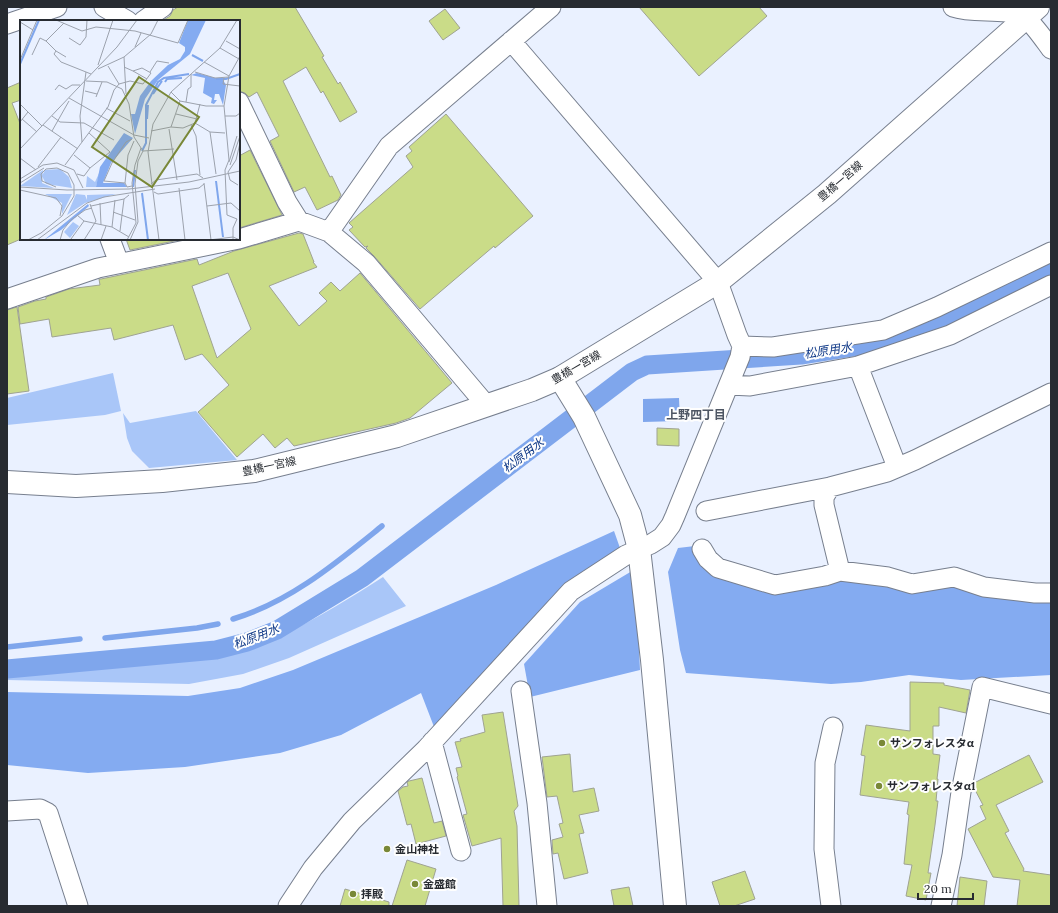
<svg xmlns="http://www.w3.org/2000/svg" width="1058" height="913" viewBox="0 0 1058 913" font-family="Lora,'Noto Sans JP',serif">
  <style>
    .green { fill: #a9c6f8 }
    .forest { fill: #84abf1 }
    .water { fill: #7fa6ec }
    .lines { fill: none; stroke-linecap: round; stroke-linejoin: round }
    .stream { stroke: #7fa6ec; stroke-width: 5.5 }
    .canal { stroke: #7fa6ec; stroke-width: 19 }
    .building { fill: #cadc88; stroke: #9fa392; fill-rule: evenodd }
    .minor-casing { stroke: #777f8e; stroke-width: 21 }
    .tertiary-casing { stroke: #777f8e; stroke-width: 24 }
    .secondary-casing { stroke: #777f8e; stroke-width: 24 }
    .minor { stroke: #fff; stroke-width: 19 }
    .tertiary { stroke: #fff; stroke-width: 22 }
    .secondary { stroke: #fff; stroke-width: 22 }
    .poi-dot { fill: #798837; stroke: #fefefe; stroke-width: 1.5 }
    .labels { text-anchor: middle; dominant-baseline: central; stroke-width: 4; stroke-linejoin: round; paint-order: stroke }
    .street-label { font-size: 11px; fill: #272b31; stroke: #fefefe }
    .poi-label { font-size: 11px; font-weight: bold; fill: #272b31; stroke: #fefefe; text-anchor: start }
    .water-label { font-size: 12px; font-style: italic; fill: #0d3786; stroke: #fefefe }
    .neighbourhood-label { font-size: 12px; font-weight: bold; fill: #4e5664; stroke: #fefefe }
    .inset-river { fill: none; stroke: #7fa6ec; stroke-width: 2 }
    .inset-road { fill: none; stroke: #9ca2ad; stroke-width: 1 }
    .view { fill: #798837; fill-opacity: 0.15; stroke: #798837; stroke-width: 2 }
    .inset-edge { fill: none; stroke: #272b31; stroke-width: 2 }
  </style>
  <rect width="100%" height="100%" fill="#eaf1ff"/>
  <path class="green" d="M113,373L121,411L105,415L7,425V398Z
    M196,411L237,460L149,468L132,451L127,438L123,413L130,423Z
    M383,577L406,606L289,658L243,674L189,684L7,680V675L219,656C240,651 263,645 283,635C317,618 351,598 383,577Z"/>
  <path class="forest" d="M614,531L620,548L565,583L508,646L436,732L421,693L341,735L280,753L185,767L88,773L7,765V692L188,696L240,688L293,670L496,585Z
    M695,546L719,576L843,577L954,582L1051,602V675L961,680L909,675L861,682L831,684L686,673L680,650L668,572L678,548Z
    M632,571L637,607L640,670L530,697L524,664L580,602Z"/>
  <path class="water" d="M679,398L680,421L643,422V399Z"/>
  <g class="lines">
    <path class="stream" d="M233,619C290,602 336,563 382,526
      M105,638L197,628L218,624
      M7,647L80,639"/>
    <path class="canal" d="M7,669L216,650L247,642L277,630L362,578L632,372L647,365L801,355L877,343L916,331L1051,267"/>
  </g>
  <path class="building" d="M178,7H295L324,56L322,57L338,84L340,82L357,112L340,122L323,91L321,93L306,67L283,81L330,177L332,176L341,195L338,200L317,210L305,187L294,192L270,141L279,136L257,92L249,97L245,93L239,91V21H162L170,16L173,10Z
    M639,7H759L767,16L699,76Z
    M445,9L460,28L443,40L429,21Z
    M21,82V100L12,103L21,126V239L7,245V88Z
    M446,114L533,216L495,248L494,246L420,309L374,256L366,248L368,246L365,247L349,230L353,227L349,223L413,167L406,156L412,151L409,147Z
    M250,150L282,215L239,228V156Z
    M299,233L303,234L314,262H313L317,267L269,286L299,326L327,301L319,293L331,282L340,291L360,273L452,383L410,418L396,423L294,446L287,438L275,448L263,434L237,457L198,412L229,385L202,354L185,360L173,325L114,340L111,328L52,337L49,319L20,324L18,307L35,301L46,299V297L69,289L100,285L99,279H101L197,259L199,265L234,251ZM228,273L251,329L217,358L192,286Z
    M126,239H184L130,250Z
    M17,307L29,391L7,394V310Z
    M657,428L679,429V446L657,445Z
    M910,682L944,683V685L970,690L966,713L939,707V726H933V754L940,755L937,779H938L936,801H938L935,825L928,873H931L926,900L906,896L912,865L904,864L909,815L907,814L909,802L860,795L865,756L861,755L866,725L910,731Z
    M503,712L518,806L514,811L517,826L519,906H503L501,838L472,846L463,815L467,814L457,777L458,776L456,768L462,767L455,742L461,741L460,739L485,732L482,715Z
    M570,754L573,792L594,788L599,811L579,815L584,833L579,834L588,873L564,879L558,853L553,854L552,840L563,837L559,824L563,823L557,796L547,797L542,757Z
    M1029,755L1043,782L996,805L1009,831L1005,833L1024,869L1023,871L1051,875V906H1017L1020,880L993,877L968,829L986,819L980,806L983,805L973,786L974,783Z
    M422,778L434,823L442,821L446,836L416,844L411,824L407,825L398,791L403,787L408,786L407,782L409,781Z
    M407,860L436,869L425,906H392Z
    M745,871L755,899L734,906H720L712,882Z
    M960,877L987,881L984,906H957Z
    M629,887L633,906H614L611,890Z
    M345,889L389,902V906H340Z"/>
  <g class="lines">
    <defs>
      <path id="minor" d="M104,7L128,21
        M953,7C976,15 1006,6 1025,18C1033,23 1045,41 1051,49
        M143,21L163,7
        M7,24L57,7
        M239,102L287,202L299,221L329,232L366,263L487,406
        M329,232L389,146L551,7
        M110,239L119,263
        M7,299L98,268L239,239L299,221
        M742,346L773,347L883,330L937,307L1051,252
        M858,366L897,467
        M729,385L750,386L858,366L950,335L1051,285
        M830,487L824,497V505L840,571
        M706,511L830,487L887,472L915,460L1051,393
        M702,549L708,559L718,568L775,585L825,576L840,571L888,577L912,584L954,577L984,587L1035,593H1051
        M521,691L537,803L547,906
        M432,742L461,851
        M7,811L40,809L48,813L78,906
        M288,906L313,868L352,821L426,749L571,591L626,555L651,544L662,537L671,525L675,516L740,357L742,346L737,335L718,282L511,41
        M831,906L824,849L825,763L833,727
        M941,906L952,855L961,792L982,687L1051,704"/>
      <path id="tertiary" d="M560,378L584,417L630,515L639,549L652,660L675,906"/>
      <path id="secondary" d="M7,482L76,486L162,481L254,471L397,436L532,390L560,378L718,282L827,194L1038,7"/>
    </defs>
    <use href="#minor" class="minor-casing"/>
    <use href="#tertiary" class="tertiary-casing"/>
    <use href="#secondary" class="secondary-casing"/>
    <use href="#minor" class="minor"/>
    <use href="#tertiary" class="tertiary"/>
    <use href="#secondary" class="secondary"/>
  </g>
  <g class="poi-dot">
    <circle cx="882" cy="743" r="4"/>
    <circle cx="879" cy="786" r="4"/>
    <circle cx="387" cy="849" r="4"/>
    <circle cx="415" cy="884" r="4"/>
    <circle cx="353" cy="894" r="4"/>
  </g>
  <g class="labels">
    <g class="street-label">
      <text transform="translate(840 181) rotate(-41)">豊橋一宮線</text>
      <text transform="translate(576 367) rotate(-30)">豊橋一宮線</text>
      <text transform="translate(269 466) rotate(-12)">豊橋一宮線</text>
    </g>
    <g class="poi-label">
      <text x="890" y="743">サンフォレスタα</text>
      <text x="887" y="786">サンフォレスタα1</text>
      <text x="395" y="849">金山神社</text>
      <text x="423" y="884">金盛館</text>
      <text x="361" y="894">拝殿</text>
    </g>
    <g class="water-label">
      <text transform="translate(828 350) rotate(-9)">松原用水</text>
      <text transform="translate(523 455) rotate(-37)">松原用水</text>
      <text transform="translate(256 636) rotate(-21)">松原用水</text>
    </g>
    <g class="neighbourhood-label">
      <text x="696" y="414">上野四丁目</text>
    </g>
  </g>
  <g transform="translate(20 20)">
    <rect width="220" height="220" fill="#eaf1ff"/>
    <path d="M40,149L49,157L52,168L26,164L22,156L25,150ZM23,150L22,163L34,168L0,166ZM80,151L76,167H66L67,156L75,162ZM25,174H52L42,194V183ZM56,174L65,175L67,180V175L96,174L65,183L47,195ZM53,202L59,206L50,218L44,212Z" fill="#a9c6f8"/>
    <path d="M168,0H186L170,34L138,60L125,79L115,114L111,94H115L120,76L131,61L148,45L160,39L165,31V27L159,23ZM177,53L203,60L206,65L203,85L199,74H195L194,80H197L194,84L191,83L192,78L183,73L185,58L171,55ZM104,113L113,118L91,143L83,163H104L107,167H76L80,147ZM68,184L69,186L41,210L24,220Z" fill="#84abf1"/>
    <path class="inset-river" d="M172,35L183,41M0,44L19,0M196,59H206L220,54M145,62L147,59L162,58M133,74L142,61M127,99L128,85M122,131L126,123V85L138,62L144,58L169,54M196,161L203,217M113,167L115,150M122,173L128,220"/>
    <path class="inset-road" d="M36,0L62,11L76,7L115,11L158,23L168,0M0,2L13,10M49,18L60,25L66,17L67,0M26,21L36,31M206,21L220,29M115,27L121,13M200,28L219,39M12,35L20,18L26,21L44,3M46,37L36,31L34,34L41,42L71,54M104,37L106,74M0,40L17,0M184,42L209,56M78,45L93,0M88,46L99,64M78,49L104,37L131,14L138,0M113,51L127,59M130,52L137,41L149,43M175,52L195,58L209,57M204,58L203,64L220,66M66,61L87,62L102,69L109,84L114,117L123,131L154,129M35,70L39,65L46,69L52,65H60M65,71L77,74M151,72L160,81L186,86H204M76,77L82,62M49,78L114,115L129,118M166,82L168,69L171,67V54M0,84L22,106M86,88L110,101M156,94L177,99M32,96L40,102L64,103L94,120M205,96H216L220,93M2,99L17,112M0,102L8,92M175,103L190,112L205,113M23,105L58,129M171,105L176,116L180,155M151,107L163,108L175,103L180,84M149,109L157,160M32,111L49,81M131,111L151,107L160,81M190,112L196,154M69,113L90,132L70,148M112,119L106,122L92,143L84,161L105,163L107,167L112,166M62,122L60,96L66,52M0,129L97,27L117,0M54,135L70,148L64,156L57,154M0,138L16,150M209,142L217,116M45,145L88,87L94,70L99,64L110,61L123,64L131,53L122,48L113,51L104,47M210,145L220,116M18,147L41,117M0,159L23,145L37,143L54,150L63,168M0,163L24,148M105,163L108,135L114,121M184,163L191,220M131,164L136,160L177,154L183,158M218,165L210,160L208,152L216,140L220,123M0,167L47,170L109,169L169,162L220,151M159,168L165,220M0,170L36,178L42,186L40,196M134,172L138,174L159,171L179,168L184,164M80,183L81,205M71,186L104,179L109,175M187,186L211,183L220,191M93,192L115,200M57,195L64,201L92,207L109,217M92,207L95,180M100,211L104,179M51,219L64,201M8,220L21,213L42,196L54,176V165L48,153L37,148L26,149L21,154L22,161L36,167M17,220L67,183L84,177L135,169M40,220L43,210L51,200L65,190L72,188M64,220L76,201L70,184M81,220L86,206M107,220L116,203L112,163L115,145L121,128M110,220L118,202L115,164L118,141L123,131M139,220L128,132L133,104L151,72L200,28L217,0M189,220L213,217L220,220M213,220V208L217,199L207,195L205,150L209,140L204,86L209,56L220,36"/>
    <path class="view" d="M119,57L179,97L132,167L72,127Z"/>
    <rect width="220" height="220" class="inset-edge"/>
  </g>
  <rect width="1058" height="913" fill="none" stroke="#272b31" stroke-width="16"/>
  <path d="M918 893v6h55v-6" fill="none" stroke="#272b31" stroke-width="2"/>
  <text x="924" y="893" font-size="12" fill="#272b31" stroke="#fefefe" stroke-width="3" paint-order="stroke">20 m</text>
</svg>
